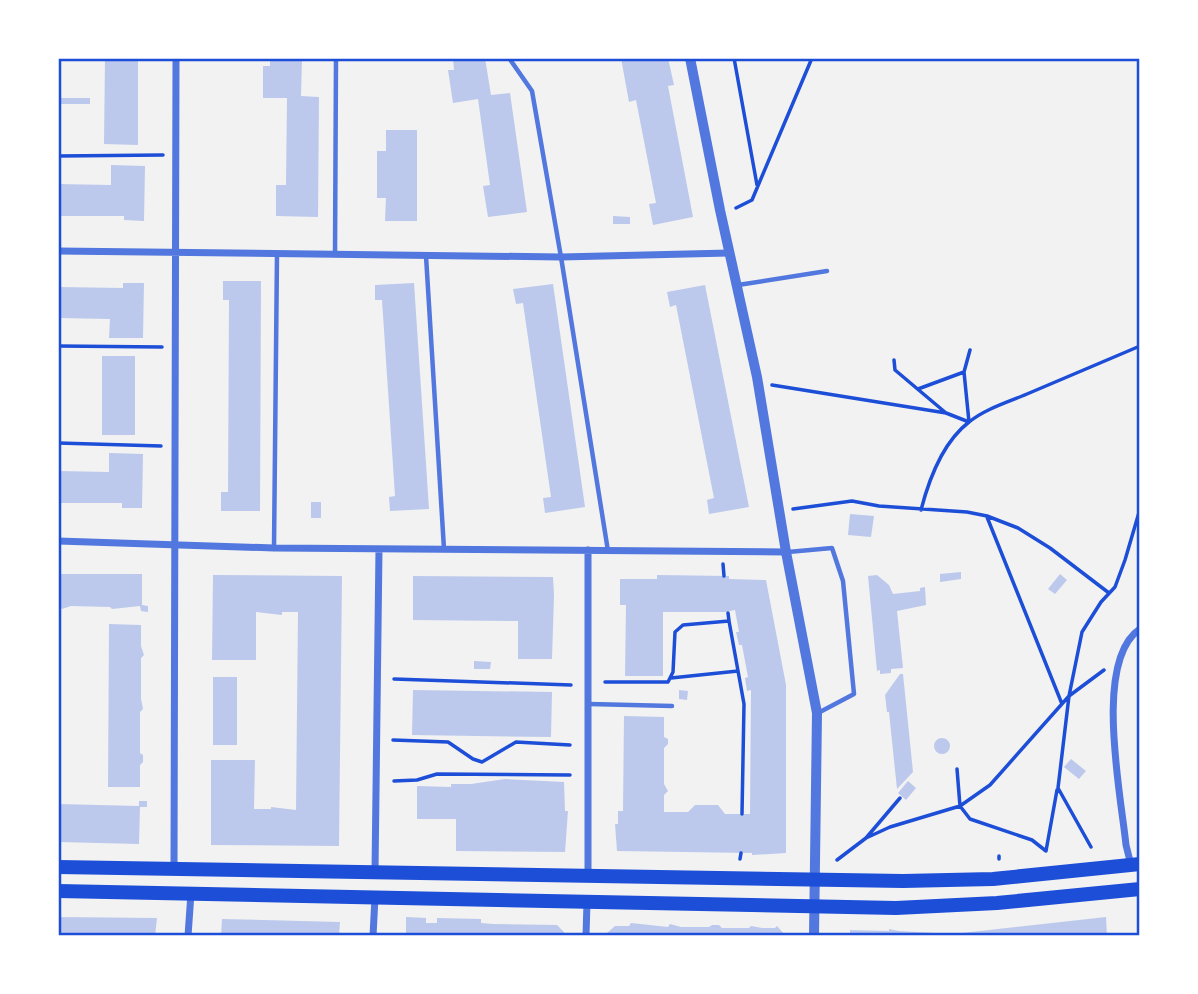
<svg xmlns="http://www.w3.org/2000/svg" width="1198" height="994" viewBox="0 0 1198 994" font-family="Roboto,sans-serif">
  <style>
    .building { fill: #bdc9ec }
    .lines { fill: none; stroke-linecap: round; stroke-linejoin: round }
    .path { stroke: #1d4ed8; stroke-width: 3.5 }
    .service { stroke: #5277de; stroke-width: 4.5 }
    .minor { stroke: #5277de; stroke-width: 7 }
    .tertiary { stroke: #5277de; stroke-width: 10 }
    .primary { stroke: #1d4ed8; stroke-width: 14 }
    .neatline { fill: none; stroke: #1d4ed8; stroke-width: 2.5 }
  </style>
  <rect width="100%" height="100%" fill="#f2f2f2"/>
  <path class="building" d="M105,58H138V145L104,144Z
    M270,58H302L301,96L319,97L318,217L276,216V185H286L287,98H263V66H270Z
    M453,58H485L491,95L510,93L527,212L488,217L483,186L490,185L478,99L453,103L448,70H454Z
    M621,58H668L674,85L668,86L693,217L653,225L649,204L656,203L636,100L629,102Z
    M58,98H90V104H58Z
    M386,130H417V221H385L386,198H377V151H386Z
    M111,165L145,166L144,221L124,220V216H58V184L111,185Z
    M613,216L630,217V224H613Z
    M223,281H261L260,511H221V492H228L229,300H223Z
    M123,283H144L143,338H109L110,319L58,318V287L123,288Z
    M414,283L429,509L390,511L389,497L395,496L382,300H375V285Z
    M553,284L585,507L545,513L543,498L551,497L523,303L516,304L513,289Z
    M705,285L749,507L709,514L707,500L714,498L676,305L670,307L667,292Z
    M102,356H135V435H102Z
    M109,453L143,454L142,508H122V503H58V471L109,472Z
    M311,502H321V518H311Z
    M850,514L874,516L871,537L848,535Z
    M961,572V579L940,582V574Z
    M58,574H142V605L148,606V612L141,611L140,606L112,609L110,607L71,606L62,609L58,606Z
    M1060,574L1067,580L1055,594L1048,589Z
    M213,575L342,576L339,846L211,845V760H255L254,809H271V807L296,810L298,612H282V615L256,612V660H212Z
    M657,575L729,576V579L766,580L786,685V853L752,855V853L617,851L615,824H618V811H623L624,716L664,717V737L668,739V744L664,748V784L668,791L664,795V812H688L695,805H718L725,814H750L751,690L747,691L745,678L748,677L742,645H739L736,632H739L735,610L725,612H663V676H625L626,605H620V579H657Z
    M877,575L889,585L893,594L920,591V588L925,587L926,605L897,611L903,668L891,669V673L880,674V670L877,671L868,576Z
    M413,576L553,577L554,595L552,659H518V621L413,620Z
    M109,624L141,625V646L144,655L141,658V699L143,709L140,712V753L143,755V762L140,765V787H108Z
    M474,661L491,662L490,669H474Z
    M900,674H903L913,772L897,789L889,712H887L885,695Z
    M213,677H237V745H213Z
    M413,690L552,692L551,737L412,735Z
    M679,690L688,691L687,700L679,699Z
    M934 746a8 8 0 1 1 16 0a8 8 0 1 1-16 0Z
    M1071,759L1086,771L1079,779L1064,767Z
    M505,779L564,782L565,811H568L565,852L456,851V819H417V786L451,787V784H471Z
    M908,781L916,788L906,800L898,793Z
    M139,801H147V807H140L139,844L58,842V804L139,806Z
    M58,917L157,918L155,936H58Z
    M406,917L426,918V923H437V918L481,919V923L493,924L557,925L564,932V936H406Z
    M1106,917L1107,936H850V930L889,931V929L899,931L953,934Z
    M222,919L340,922L339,936H221Z
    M631,923L668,927L670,924L681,927H709L712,925H719L722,928H749L751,926L762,928H775L777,926L785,935L607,936V933L615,926H629Z"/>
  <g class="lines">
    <path class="path" d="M734,58L757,185
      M58,156L163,155
      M736,208L752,200L812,58
      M58,346L162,347
      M894,360L895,370L946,413L969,422L964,372
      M772,385L946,413
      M918,389L964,372L970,350
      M58,443L161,446
      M793,509L852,501L879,506L967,512L987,516L1018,528L1050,548L1109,593
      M921,510C929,479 943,442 969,422C985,409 1008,402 1027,394C1065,378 1102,362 1140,346
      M987,517L1062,704
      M723,564L724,576
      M728,613L729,621
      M671,678L738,671
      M394,679L571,685
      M605,682H668L673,672L675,632L683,625L729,621L744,704L742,814
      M393,740L448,742L473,759L482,762L516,742L570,745
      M957,769L960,806L970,819L1032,840L1046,851
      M394,781L417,780L437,774L570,775
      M866,838L890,827L960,806L990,785L1069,696L1104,670
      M1091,847L1058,788L1069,696L1082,632L1101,602L1115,587L1125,560L1140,509
      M1046,851L1057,790
      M999,856V859
      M740,859L741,853
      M837,860L866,838L900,798
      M1139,907L1140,921"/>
    <path class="service" d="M509,58L532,91L561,257L608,551
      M335,255L336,58
      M426,256L444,549
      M738,285L827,271
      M274,548L277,254
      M788,552L832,548L843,581L854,694L818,713
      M589,704L672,706"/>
    <path class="minor" d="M58,251L561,257L729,253
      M58,541L274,548L786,552
      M588,550V877
      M1131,865L1126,845C1121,795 1093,660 1140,629
      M174,869L176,58
      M375,872L379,549
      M188,936L191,893
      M373,936L375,897
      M586,936L587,902"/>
    <path class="tertiary" d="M690,58L720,210L757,377L786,552L817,713L814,936"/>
    <path class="primary" d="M58,867L903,881L993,879L1140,864
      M58,891L896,908L997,903L1140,889"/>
  </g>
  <rect width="1198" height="994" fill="none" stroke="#ffffff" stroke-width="119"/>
  <rect x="60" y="60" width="1078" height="874" class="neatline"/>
</svg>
